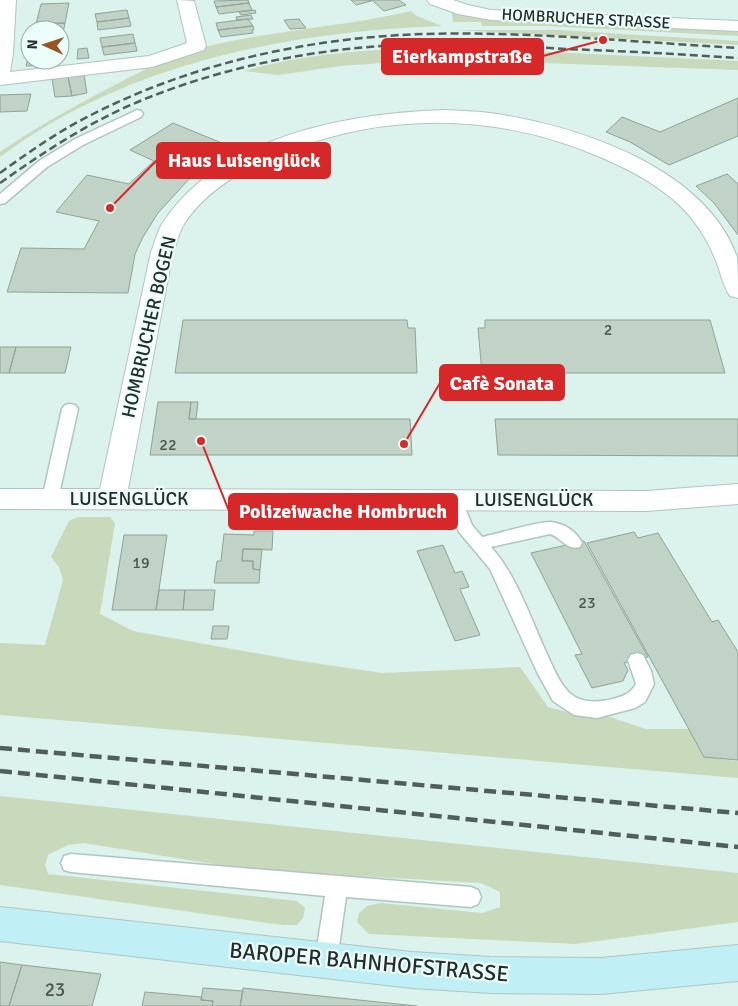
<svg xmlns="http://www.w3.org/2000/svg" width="738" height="1006" viewBox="0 0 738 1006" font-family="Signika,sans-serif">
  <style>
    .green { fill: #c9d9bb }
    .building { fill: #c1d2c6; stroke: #92a297 }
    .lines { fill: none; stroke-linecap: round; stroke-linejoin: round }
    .lane-casing { stroke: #afc5c1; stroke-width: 3 }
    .street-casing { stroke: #afc5c1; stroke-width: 2 }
    .secondary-casing { stroke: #afc5c1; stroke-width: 2 }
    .lane { fill: #fff; fill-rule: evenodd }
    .street { fill: #fff; fill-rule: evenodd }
    .secondary { fill: #c0eff5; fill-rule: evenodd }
    .rail-far1 { stroke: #515e5b; stroke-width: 2.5; stroke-dasharray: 8 4; stroke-linecap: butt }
    .rail { stroke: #515e5b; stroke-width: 4.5; stroke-dasharray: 12 6; stroke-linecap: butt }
    .labels { text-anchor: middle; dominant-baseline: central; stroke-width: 4.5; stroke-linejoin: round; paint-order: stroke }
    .far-street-label { font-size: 16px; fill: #242d2b; stroke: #ecfefa }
    .number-label { font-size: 16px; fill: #4b5652 }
    .street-label { font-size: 19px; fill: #242d2b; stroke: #ecfefa }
    .near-number-label { font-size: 19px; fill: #4b5652 }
    .near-street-label { font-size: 22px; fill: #242d2b; stroke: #ecfefa }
    .leader { fill: none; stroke: #d62828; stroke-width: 2 }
    .callout-dot { fill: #d62828; stroke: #ecfefa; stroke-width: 2 }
    .callout { fill: #d62828; stroke: #d62828; stroke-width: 2 }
    .callout-label { font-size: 20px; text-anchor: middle; font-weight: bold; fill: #fff }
  </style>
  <rect width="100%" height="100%" fill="#dbf2ed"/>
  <path class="green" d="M411,11L417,16L442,26C290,31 124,64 0,157V152C41,124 84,101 128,78C152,66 178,54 205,47C273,30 343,27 411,11Z
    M452,13L489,19L527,22L738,31V36L547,26H482L481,22H453Z
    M455,30H557L738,41V45Z
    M442,47L738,61V70L488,61L397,62L340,66L279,75L244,71C305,53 378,49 442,47Z
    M78,517H110L115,523L100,614L133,631L294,660L382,673L520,667L548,707L586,717L607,716L646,729H689L704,757L738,761V778L0,715V643L45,645L63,580L59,567L51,557L69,521Z
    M0,796L738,873V922L576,944L369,934L357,922L359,913L367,906L381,903L482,913L500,907V892L481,883L250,870L84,843L68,845L48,855L45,865L48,874L297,901L305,908L303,918L297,925H283L0,885Z"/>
  <path class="building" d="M248,0L249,3L216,7L214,1Z
    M351,0H369L371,1L356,5Z
    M369,0H399L406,5L384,11L373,1Z
    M69,3L65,23L36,24L41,4Z
    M249,3L252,10L219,14L216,7Z
    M127,10L129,18L97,22L95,14Z
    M255,10L256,13L241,15L239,12Z
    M251,15L253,19L237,20L236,17Z
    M129,18L131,26L98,30L97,22Z
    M248,19L253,26L218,30L216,23Z
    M299,19L306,28L290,29L284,20Z
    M65,23L61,44L60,30H35L36,24Z
    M253,26L254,30H252L253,33L221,37L218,30Z
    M133,34L135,43L102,47L100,38Z
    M135,43L137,51L104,55L102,47Z
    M87,48L89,58L77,59L78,49Z
    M30,51V60H57L56,65L26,66Z
    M84,75L87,93L72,96L68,77Z
    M68,77L72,96L55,97L52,79Z
    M31,94L27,111L0,112V95Z
    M738,98V136L669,165L630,142L606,132L622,117L660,132Z
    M173,123L234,148L190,178L158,213L143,237L135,254L128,293L7,292L21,248L84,249L99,221L56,212L87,175L129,184L154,161L130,150Z
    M727,174L738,184V235L714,203L696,186Z
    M183,320H407L408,328H415L417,373H175Z
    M485,320H710L725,373H482L478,328H485Z
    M0,347H16L9,373H0Z
    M16,347H71L65,373H9Z
    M158,402H191L189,419H410L412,455H150Z
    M191,402H198L196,419H189Z
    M495,419H738V456L498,455Z
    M254,531H273L272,550L243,549L242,561H253V569L260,570L259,583H214L217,561H221L224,534L254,535Z
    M634,532L638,538L658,533L712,622L718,620L738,652V760L704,757L587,543Z
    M124,535H167L156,610H112Z
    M584,541L648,657L624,663L628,670L623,681L592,688L575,655L582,654L531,553Z
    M443,545L455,573L462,571L469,587L460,589L480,635L455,641L417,551Z
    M243,549H262L260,570L253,569V561H242Z
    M159,590H185L183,610H156Z
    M185,590H215L213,610H183Z
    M213,626H229L227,639H211Z
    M0,962L22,965L9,1006H0Z
    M22,965L101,974L92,1006H9Z
    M203,988L243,991L240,1006H212L213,1001L201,1000Z
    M243,988L262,990L417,1006H240Z
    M145,992L202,997L201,1000L213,1001L212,1006H142Z"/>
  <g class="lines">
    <defs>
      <path id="lane" d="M137,110L141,111L143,114L141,117L83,145L47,167L5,203L0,204V194L39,161L75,139Z
        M70,404L75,405L78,409L58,499L56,503L50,505L44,503L42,499L62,409L65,405Z
        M454,494L460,496L472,525L482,537C497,534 539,521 551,522C565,524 576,531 582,543L580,547C567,551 562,538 550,534L491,547C517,576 530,617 546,652C552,664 557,679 566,689C576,702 593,703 608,700C620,697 629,696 636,684L628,660L631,655L637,653L643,655L651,671L654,684L645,702L635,708L597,718L574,715L553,701L538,674L490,569L459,532L446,500L448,496Z
        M71,854L471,887L478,890L481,897L478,904L471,907L346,897L337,960L334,967L326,970L318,967L315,960L325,896L71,872L64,870L61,863L64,856Z"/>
      <path id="street" d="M0,0H16L13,54L10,72L149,56L187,43L177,0L194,1L206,46L204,50L152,67L0,85Z
        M427,0H453L468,5L491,10L738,21V31L491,20L458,14L430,4Z
        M445,110C460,111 475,111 490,113C576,125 705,167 737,257C738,268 738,286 738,298L730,296C723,286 721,273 716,261C705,233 689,211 665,193C644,177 620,165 595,155C498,114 390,112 291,150C251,165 208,187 184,224C179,232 177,243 173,252L128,489L646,491L738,484V504L646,511L0,509V489H100L151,252C155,243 157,232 162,224C218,136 349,113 445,110Z"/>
      <path id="secondary" d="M0,907L412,952L491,957L601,958L738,945V981L601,994L491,993L412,988L0,941Z"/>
    </defs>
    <use href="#lane" class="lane-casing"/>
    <use href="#street" class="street-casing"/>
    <use href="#secondary" class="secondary-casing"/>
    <use href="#lane" class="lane"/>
    <use href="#street" class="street"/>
    <use href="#secondary" class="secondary"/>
    <path class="rail-far1" d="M0,173C29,152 59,131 91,115C193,63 308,38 422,34C527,31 633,42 738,48
      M0,183C44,152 89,122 140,101C227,65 323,47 418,44C467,43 516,46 565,49C622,51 680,54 738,58"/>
    <path class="rail" d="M0,748L738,813
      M0,771L738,847"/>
  </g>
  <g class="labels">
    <g class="far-street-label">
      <text transform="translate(586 19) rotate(3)">HOMBRUCHER STRASSE</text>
    </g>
    <g class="number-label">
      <text x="608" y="330">2</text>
      <text x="168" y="445">22</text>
      <text x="141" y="563">19</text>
      <text x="587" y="603">23</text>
    </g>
    <g class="street-label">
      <text transform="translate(149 327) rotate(-77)">HOMBRUCHER BOGEN</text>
      <text x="129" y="499">LUISENGLÜCK</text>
      <text x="534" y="500">LUISENGLÜCK</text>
    </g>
    <g class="near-number-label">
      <text x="55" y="990">23</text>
    </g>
    <g class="near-street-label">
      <text transform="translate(369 962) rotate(5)">BAROPER BAHNHOFSTRASSE</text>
    </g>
  </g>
  <path class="leader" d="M603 40L543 56M110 208L157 160M404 444L440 383M201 441L229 511"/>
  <g class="callout-dot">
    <circle cx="603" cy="40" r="5"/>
    <circle cx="110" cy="208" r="5"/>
    <circle cx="404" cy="444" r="5"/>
    <circle cx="201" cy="441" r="5"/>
  </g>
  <g class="callout">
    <rect x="382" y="39" width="161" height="35" rx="5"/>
    <rect x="157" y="143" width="173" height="35" rx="5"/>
    <rect x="440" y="365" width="124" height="35" rx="5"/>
    <rect x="229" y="494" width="228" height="35" rx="5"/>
  </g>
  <g class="callout-label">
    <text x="462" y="63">Eierkampstraße</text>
    <text x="244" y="167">Haus Luisenglück</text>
    <text x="502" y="390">Cafè Sonata</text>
    <text x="343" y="518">Polizeiwache Hombruch</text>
  </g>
  <g transform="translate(45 45) rotate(273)"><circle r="24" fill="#ecfefa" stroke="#9caaa7"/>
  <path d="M0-4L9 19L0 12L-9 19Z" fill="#975424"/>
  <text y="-8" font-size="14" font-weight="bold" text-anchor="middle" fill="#242d2b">N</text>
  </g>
</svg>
